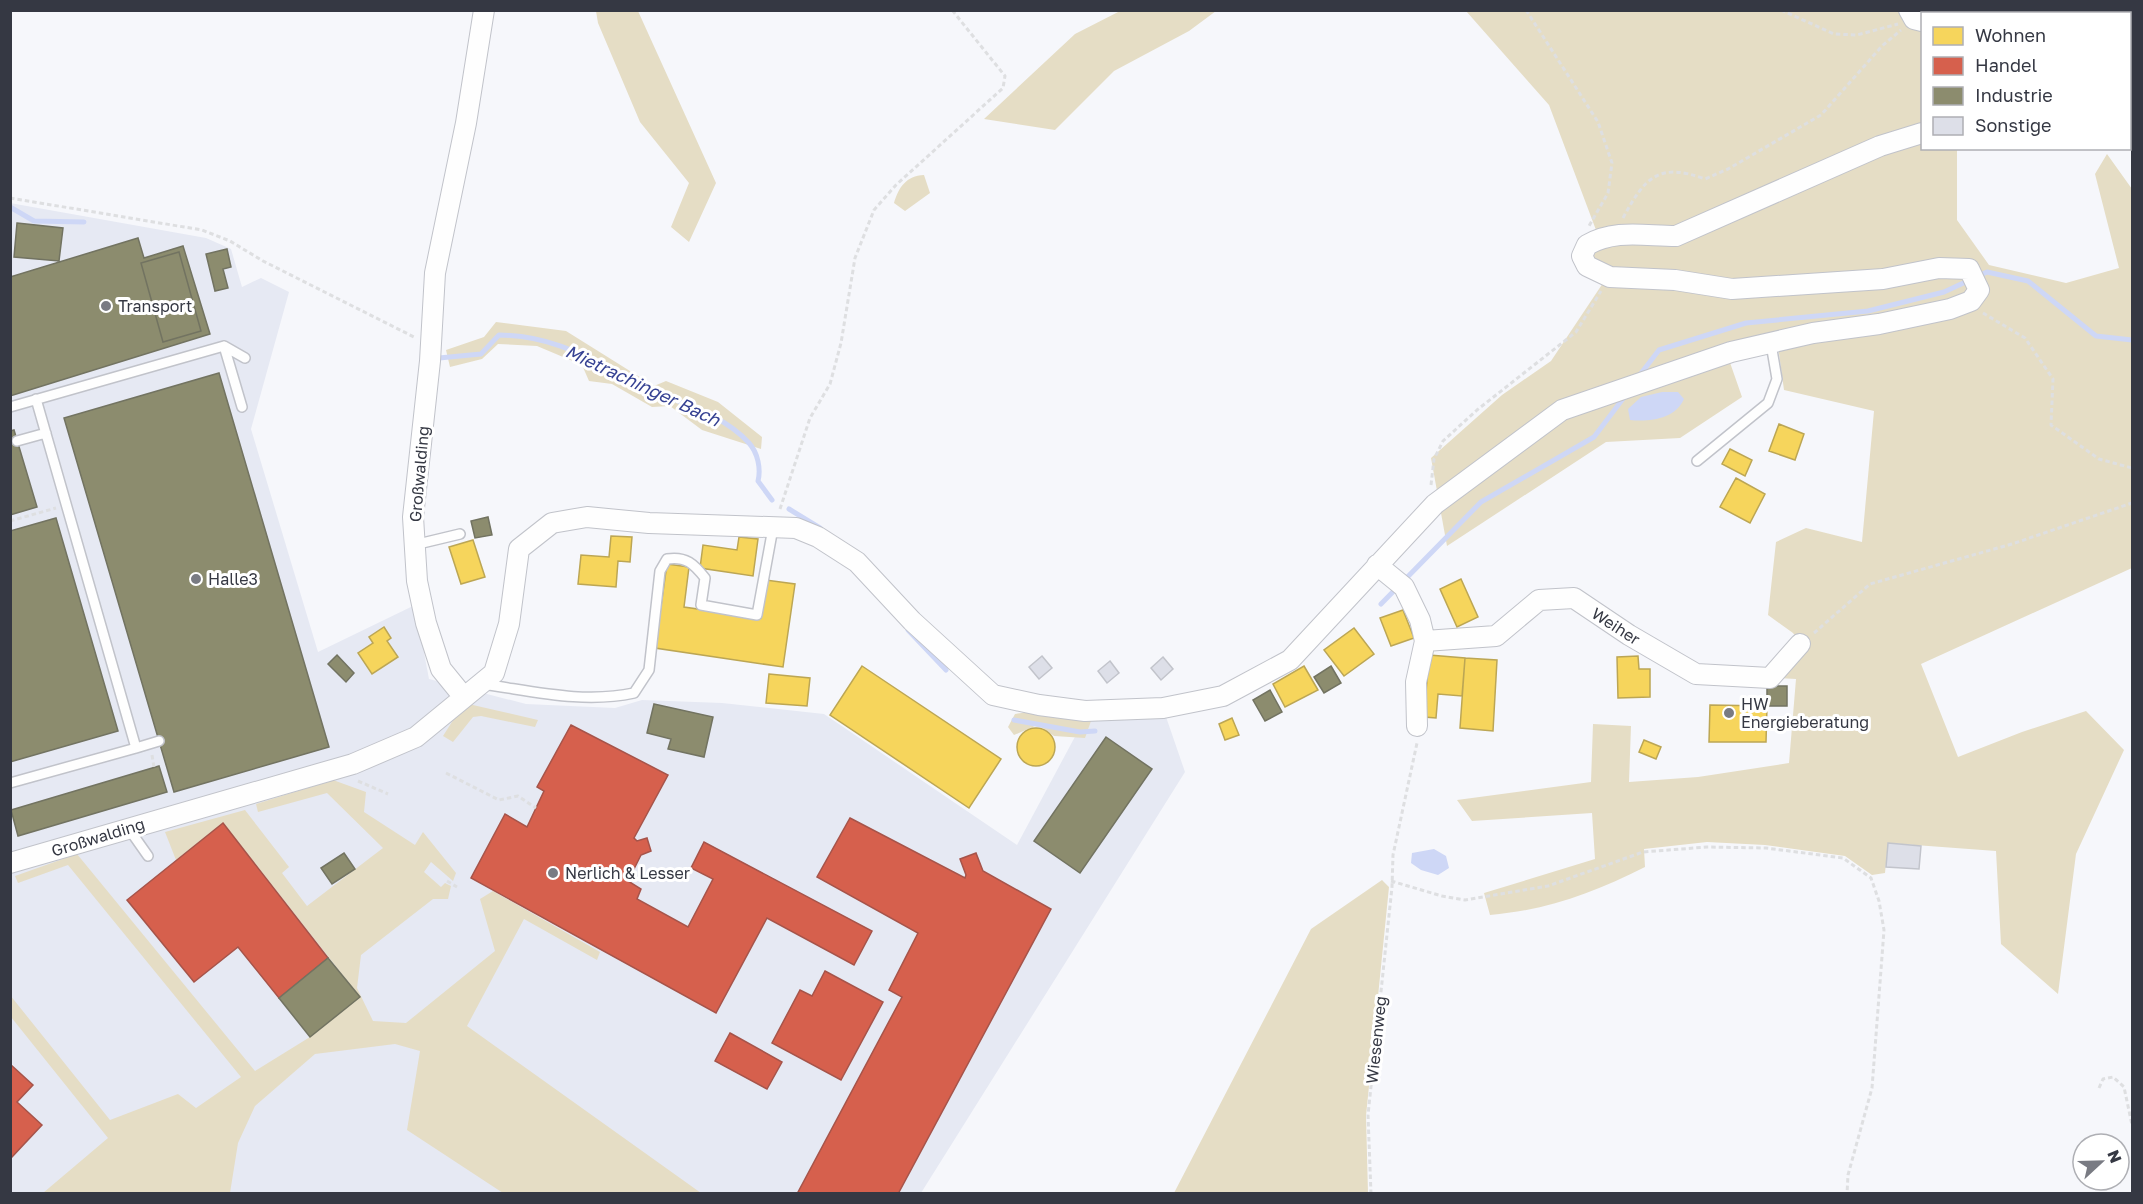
<svg xmlns="http://www.w3.org/2000/svg" width="2143" height="1204" viewBox="0 0 2143 1204" font-family="'Golos Text',sans-serif">
  <style>
    .built { fill: #e6e9f3 }
    .green { fill: #e5ddc5 }
    .water { fill: #ced7f6 }
    .homes { fill: #f6d55c; stroke: #bca654; stroke-width: 1.5 }
    .shops { fill: #d6604d; stroke: #a6544a; stroke-width: 1.5 }
    .industry { fill: #8c8c6e; stroke: #727361; stroke-width: 1.5 }
    .lines { fill: none; stroke-linecap: round; stroke-linejoin: round }
    .stream { stroke: #ced7f6; stroke-width: 5 }
    .building { fill: #dddfe8; stroke: #c2c4cb; stroke-width: 1.5 }
    .lane-casing { stroke: #c1c3ca; stroke-width: 12 }
    .street-casing { stroke: #c1c3ca; stroke-width: 22 }
    .path { stroke: #dedfe1; stroke-width: 3; stroke-dasharray: 4.5 3; stroke-linecap: butt }
    .lane { stroke: #fefefe; stroke-width: 9 }
    .street { stroke: #fefefe; stroke-width: 20 }
    .poi-dot { fill: #797b83; stroke: #fff; stroke-width: 2 }
    .labels { text-anchor: middle; dominant-baseline: central; stroke-width: 6; stroke-linejoin: round; paint-order: stroke }
    .poi-label { font-size: 16px; fill: #353843; stroke: #fff; text-anchor: start }
    .street-label { font-size: 16px; fill: #353843; stroke: #fff }
    .water-label { font-size: 18px; font-style: italic; fill: #364293; stroke: #fff }
  </style>
  <rect width="100%" height="100%" fill="#f6f7fb"/>
  <path class="built" d="M10,203L206,238L231,249L242,287L261,278L289,292L251,429L318,652L415,605L429,679L526,704L615,708L642,700L722,703L824,714L1017,845L1085,718L1164,711L1185,772L921,1193H11Z"/>
  <path class="green" d="M1122,10L1216,11L1189,31L1114,71L1055,130L984,119L1075,34Z
    M596,11H638L716,183L689,242L671,227L689,183L640,122L598,23Z
    M1466,11H1908L1922,23V148L1957,149V220L1989,265L2066,283L2119,268L2095,174L2107,154L2132,189V568L1921,664L1958,757L2022,732L2086,711L2124,750L2076,854L2058,994L2001,944L1996,851L1888,843L1885,873L1872,875L1845,856L1765,845L1707,842L1644,849L1645,867C1593,893 1548,910 1490,915L1484,893L1595,859L1592,813L1472,821L1457,800L1591,782L1593,724L1631,726L1629,782L1698,777L1789,763L1796,679L1777,678L1805,649L1793,633L1768,615L1776,542L1806,528L1862,542L1874,411L1784,390L1778,346L1727,354L1742,397L1680,438L1606,442L1447,546L1431,458L1502,395L1551,361L1607,277L1586,266L1599,238L1549,105Z
    M924,175L930,193L905,211L894,203C899,187 906,176 924,175Z
    M496,322L566,331L654,386L666,381L718,402L762,437L761,449L702,430L670,406L652,407L612,384L589,381L582,365L537,346L498,344L482,359L450,367L446,350L484,337Z
    M464,703L538,720L535,727L481,716L473,717L453,742L443,736Z
    M1029,712L1078,714L1091,721L1085,738L1054,736L1043,728L1035,726L1014,735L1008,727L1015,714Z
    M333,780L366,792L364,812L415,845L423,832L456,873L453,881L431,862L424,872L441,887L445,883L451,886L448,899H433L361,955L357,988L373,1021L406,1023L495,951L480,899L493,891L600,952L597,960L524,919L467,1026L701,1193H503L407,1130L420,1051L395,1044L315,1054L255,1106L238,1143L230,1193H43L108,1138L11,1017L10,995L110,1120L178,1094L196,1108L241,1077L68,865L18,883L15,876L77,854L255,1071L310,1037L360,997L223,823L176,860L165,832L245,810L289,867L282,873L307,906L383,848L327,793L258,812L256,804Z
    M1382,880L1389,887L1366,1116L1368,1193H1174L1311,929Z"/>
  <path class="water" d="M1662,392H1678L1684,399C1675,419 1650,422 1630,420L1628,409L1641,397Z
    M1434,849L1446,856L1449,868L1438,875L1421,870L1411,863L1412,853Z"/>
  <path class="homes" d="M1779,424L1804,434L1795,460L1769,451Z
    M1730,449L1752,460L1745,476L1722,464Z
    M1736,478L1765,494L1750,523L1720,507Z
    M611,536L632,537L630,562L618,561L616,587L578,584L581,555L609,557Z
    M739,537L758,539L753,576L700,568L703,545L737,550Z
    M473,540L485,577L461,584L449,547Z
    M667,564L689,567L684,607L761,618L766,580L795,584L783,667L655,648Z
    M1461,579L1478,617L1457,627L1440,589Z
    M1403,610L1414,638L1391,646L1380,618Z
    M384,627L391,638L387,641L398,657L372,674L358,653L373,643L369,637Z
    M1354,628L1374,654L1344,676L1324,650Z
    M1429,655L1465,658L1462,696L1438,694L1436,718L1424,717Z
    M1638,656L1639,669H1650V697L1618,698L1617,657Z
    M1465,658L1497,660L1493,731L1460,728Z
    M862,666L1001,759L969,808L830,715Z
    M1304,666L1318,690L1285,707L1273,684Z
    M769,674L810,678L807,706L766,703Z
    M1710,705L1767,706L1766,742H1709Z
    M1232,718L1239,735L1225,740L1219,724Z
    M1017 747a19 19 0 1 1 38 0a19 19 0 1 1-38 0Z
    M1644,740L1661,747L1656,759L1639,752Z"/>
  <path class="shops" d="M571,725L668,775L634,838L637,841L647,838L651,851L641,855L628,881L641,889L637,899L688,927L713,879L691,868L704,842L872,931L854,965L767,918L716,1013L471,878L505,814L527,827L544,791L537,787Z
    M850,818L965,878L966,875L960,859L976,853L983,871L1051,909L898,1194H797L902,997L889,990L918,933L817,877Z
    M223,823L328,958L279,998L238,947L194,982L127,900Z
    M825,971L883,1002L841,1080L772,1043L800,990L812,996Z
    M730,1033L782,1062L767,1089L715,1061Z
    M10,1064L33,1085L17,1102L42,1125L10,1159Z"/>
  <path class="industry" d="M17,223L63,228L59,261L14,257Z
    M138,238L144,258L183,246L210,334L10,396V277Z
    M227,249L231,267L223,269L228,288L215,291L206,254Z
    M179,252L201,331L163,342L141,263Z
    M219,373L329,747L174,792L64,418Z
    M14,430L37,507L10,515V431Z
    M488,517L492,535L475,538L471,521Z
    M56,518L118,731L10,762V531Z
    M337,655L354,673L346,682L328,664Z
    M1331,666L1341,683L1324,693L1314,677Z
    M1767,686H1787V706H1767Z
    M1270,690L1282,712L1265,721L1253,700Z
    M654,704L713,717L704,757L668,749L671,739L647,733Z
    M1106,737L1152,769L1080,873L1034,841Z
    M159,766L167,792L18,836L11,810Z
    M344,853L355,869L332,884L321,868Z
    M328,958L360,997L310,1037L279,998Z"/>
  <g class="lines">
    <path class="stream" d="M10,207L34,221L84,222
      M439,358L481,354L499,335C564,336 597,366 653,391C685,405 724,415 749,443C758,453 761,469 758,481L772,500
      M1639,376L1659,350L1746,323L1868,311L1944,292L1987,272L2028,281L2096,336L2132,340
      M789,509L820,528
      M1381,604L1481,502L1594,437L1625,396
      M908,630L946,670
      M1014,720L1080,732L1095,731"/>
  </g>
  <path class="building" d="M1042,656L1052,668L1039,679L1029,667Z
    M1163,657L1173,669L1161,680L1151,668Z
    M1110,661L1119,673L1107,683L1098,671Z
    M1888,843L1921,846L1919,869L1886,867Z"/>
  <g class="lines">
    <defs>
      <path id="lane" d="M224,346L245,358
        M10,407L224,346L242,407
        M17,441L46,433
        M1697,461L1768,403L1777,379L1771,344
        M414,545L460,534
        M482,684C533,691 583,704 634,693L649,670L660,571L667,559C686,556 694,564 705,578L701,605L757,615L773,528
        M136,748L159,741
        M10,783L136,748L36,399
        M129,829L148,856"/>
      <path id="street" d="M1909,10L1914,19L1922,21
        M1963,14L1972,10
        M2055,14L2057,10
        M1377,565L1404,587L1420,620L1425,641L1416,682L1417,726
        M1425,641L1496,636L1539,600L1574,598L1629,635L1696,674L1770,678L1800,644
        M463,696L441,669L426,623L417,581L413,517L430,361L435,273L466,123L484,10
        M10,863L353,764L416,737L494,673L509,624L519,549L552,523L587,517L649,523L796,528L818,537L857,562L912,621L993,695L1039,705L1085,711L1163,708L1223,696L1290,660L1435,504L1562,410L1731,352L1813,333L1879,324L1950,309L1971,301L1979,290L1969,269L1939,268L1883,279L1732,289L1675,280L1610,277L1587,266L1582,256L1587,245C1615,229 1644,236 1676,236L1880,146L1922,133"/>
    </defs>
    <use href="#lane" class="lane-casing"/>
    <use href="#street" class="street-casing"/>
    <path class="path" d="M1526,10L1598,122L1612,163L1608,193L1589,226
      M1781,10L1834,34L1857,35L1898,24
      M2130,52H2132
      M10,198L202,230L230,241L263,261L414,337
      M1623,218C1645,177 1659,162 1705,179L1728,169L1821,115L1882,46L1901,30
      M1983,313L2025,338L2053,379L2051,425L2099,459L2132,468
      M1431,485L1434,459L1443,441L1477,410L1576,332L1601,291
      M780,509L810,418L830,384L841,343L855,258L874,210L896,185L1003,88L1005,76L952,10
      M10,521L56,508
      M1814,633L1870,584L2012,544L2132,503
      M152,755L154,767
      M446,773L499,800L518,796L536,808
      M358,781L388,794
      M447,881L457,887
      M1391,881L1442,896L1465,900L1548,886L1643,852L1707,847L1766,848L1843,858L1871,878L1879,901L1884,930L1872,1088L1848,1175L1847,1194
      M2099,1088L2103,1079L2113,1077L2124,1087L2132,1125
      M1371,1194L1368,1115L1392,887L1393,855L1417,743"/>
    <use href="#lane" class="lane"/>
    <use href="#street" class="street"/>
  </g>
  <g class="poi-dot">
    <circle cx="106" cy="306" r="6"/>
    <circle cx="196" cy="579" r="6"/>
    <circle cx="1729" cy="713" r="6"/>
    <circle cx="553" cy="873" r="6"/>
  </g>
  <g class="labels">
    <g class="poi-label">
      <text x="118" y="306">Transport</text>
      <text x="208" y="579">Halle3</text>
      <text x="1741" y="704">HW<tspan x="1741" dy="18">Energieberatung</tspan></text>
      <text x="565" y="873">Nerlich &amp; Lesser</text>
    </g>
    <g class="street-label">
      <text transform="translate(419 474) rotate(-85)">Großwalding</text>
      <text transform="translate(1616 626) rotate(33)">Weiher</text>
      <text transform="translate(98 837) rotate(-17)">Großwalding</text>
      <text transform="translate(1376 1040) rotate(-84)">Wiesenweg</text>
    </g>
    <g class="water-label">
      <text transform="translate(643 385) rotate(25)">Mietrachinger Bach</text>
    </g>
  </g>
  <rect width="2143" height="1204" fill="none" stroke="#353843" stroke-width="24"/>
  <rect x="1921" y="12" width="210" height="138" fill="#ffffff" stroke="#aeafb4" stroke-width="1.5"/>
  <rect x="1933" y="27" width="30" height="18" fill="#f6d55c" stroke="#aeafb4" stroke-width="1.5"/>
  <text x="1975" y="42" font-size="18" fill="#353843">Wohnen</text>
  <rect x="1933" y="57" width="30" height="18" fill="#d6604d" stroke="#aeafb4" stroke-width="1.5"/>
  <text x="1975" y="72" font-size="18" fill="#353843">Handel</text>
  <rect x="1933" y="87" width="30" height="18" fill="#8c8c6e" stroke="#aeafb4" stroke-width="1.5"/>
  <text x="1975" y="102" font-size="18" fill="#353843">Industrie</text>
  <rect x="1933" y="117" width="30" height="18" fill="#dddfe8" stroke="#aeafb4" stroke-width="1.5"/>
  <text x="1975" y="132" font-size="18" fill="#353843">Sonstige</text>
  <g transform="translate(2101 1162) rotate(68)"><circle r="28" fill="#ffffff" stroke="#aeafb4" stroke-width="1.5"/>
  <path d="M0-4.5L10 22L0 15L-10 22Z" fill="#797b83"/>
  <text y="-9" font-size="16" font-weight="bold" text-anchor="middle" fill="#353843">N</text>
  </g>
</svg>
